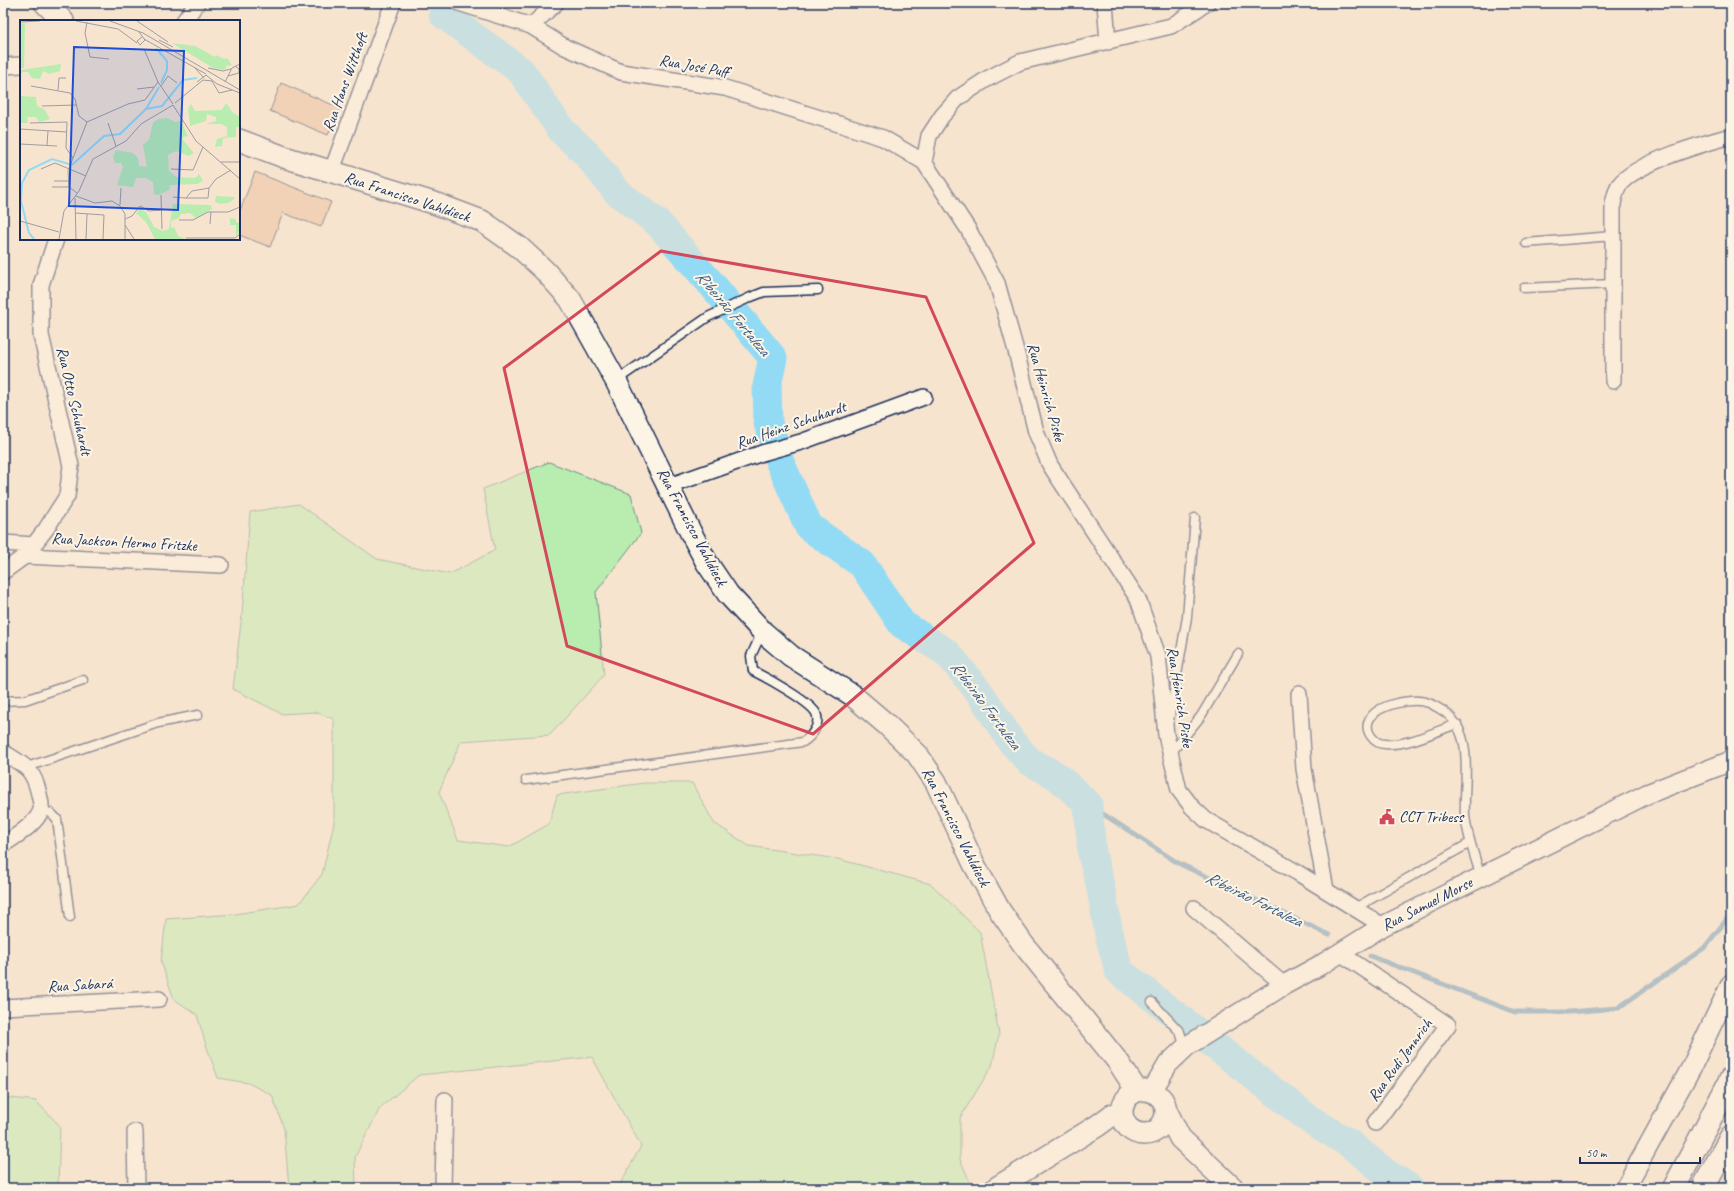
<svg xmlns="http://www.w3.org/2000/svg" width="1734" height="1191" viewBox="0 0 1734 1191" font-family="Caveat,sans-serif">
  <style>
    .green { fill: #b8edaf; stroke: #6a8e86 }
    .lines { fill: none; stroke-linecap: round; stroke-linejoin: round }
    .stream { stroke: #6396b9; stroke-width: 5 }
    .river { stroke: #93dbf5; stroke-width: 29 }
    .building { fill: #eabc9a; stroke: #1b2f5e }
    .service-casing { stroke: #1b2f5e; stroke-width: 11 }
    .minor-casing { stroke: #1b2f5e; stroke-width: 18 }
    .tertiary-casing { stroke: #1b2f5e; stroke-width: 22 }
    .secondary-casing { stroke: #1b2f5e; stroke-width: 24 }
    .motorway-casing { stroke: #1b2f5e; stroke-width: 25 }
    .service { stroke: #fcf5e5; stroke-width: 8 }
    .minor { stroke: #fcf5e5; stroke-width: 15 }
    .tertiary { stroke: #fcf5e5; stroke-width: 19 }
    .secondary { stroke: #fcf5e5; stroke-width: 21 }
    .motorway { stroke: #fcf5e5; stroke-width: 22 }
    .marked { fill: none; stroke: #d1495b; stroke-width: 3; stroke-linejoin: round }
    .labels { text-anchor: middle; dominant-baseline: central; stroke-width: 4; stroke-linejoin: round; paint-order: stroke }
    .street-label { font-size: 16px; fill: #1b2f5e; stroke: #fcf5e5 }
    .poi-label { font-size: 16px; fill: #1b2f5e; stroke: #fcf5e5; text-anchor: start }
    .water-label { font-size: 17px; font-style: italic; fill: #395a84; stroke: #fcf5e5 }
    .inset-river { fill: none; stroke: #93dbf5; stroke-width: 2 }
    .inset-road { fill: none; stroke: #9f9ca1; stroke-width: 1 }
    .view { fill: #1d4ed8; fill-opacity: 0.15; stroke: #1d4ed8; stroke-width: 2 }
    .inset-edge { fill: none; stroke: #1b2f5e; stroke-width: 2 }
  </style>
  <rect width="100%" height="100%" fill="#f7e4ce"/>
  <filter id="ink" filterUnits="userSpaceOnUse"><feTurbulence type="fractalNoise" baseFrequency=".025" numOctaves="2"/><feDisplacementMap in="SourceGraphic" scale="8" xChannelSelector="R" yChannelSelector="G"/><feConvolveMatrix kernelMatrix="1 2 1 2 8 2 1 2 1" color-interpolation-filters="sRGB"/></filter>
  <g filter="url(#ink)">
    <path class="green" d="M549,462L631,494L641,533L596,592L604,675L550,735L461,741L439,792L458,840L509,847L549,824L557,795L644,783H692L714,823L749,846L838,859L931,884L980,932L999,1034L992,1066L960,1118V1159L970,1182L960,1188H618L641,1146L592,1057L419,1075L380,1108L355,1157L356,1188H289L284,1129L272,1095L248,1083L218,1078L206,1045L197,1015L174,999L161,962L166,919L235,914L299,904L322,874L334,823V719L315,712L282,714L233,689L242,614L250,512L299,504L377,559L450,574L495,550L483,489Z
      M3,1097L36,1101L60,1126L58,1188H3Z
      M1731,1169V1188H1720Z"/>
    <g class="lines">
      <path class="stream" d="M1088,804L1178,863L1329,935
        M1370,956L1515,1012H1569L1618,1008L1704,948L1731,914"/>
      <path class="river" d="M443,3V14L521,71L562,131L586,153L617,192L658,223L714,287L773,358L767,386L768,423L779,460L809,527L862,564L902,624L947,653L980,693L1011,741L1029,761L1057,776L1088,804L1092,854L1100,884L1109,934L1119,971L1309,1119L1350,1144L1386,1173L1410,1188"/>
    </g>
    <path class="building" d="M281,83L340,108L328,135L270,111Z
      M255,172L331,202L321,227L283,213L270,247L239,235V213Z"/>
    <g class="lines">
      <defs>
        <path id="service" d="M1526,243L1613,236
          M1524,288L1613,284
          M617,380L708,317L751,297L764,292L818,290
          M3,701L25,700L83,680
          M1169,721L1187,617L1195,518
          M1457,724C1436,731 1408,746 1385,744C1374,744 1364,731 1369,720C1377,704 1414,697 1429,703C1433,705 1437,707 1440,709C1477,730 1463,780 1465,815C1467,836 1475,857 1481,877
          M1171,753L1201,716L1238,654
          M27,767L158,723L198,715
          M526,780L803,742C812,736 821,725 816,713C809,701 767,678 753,671L751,656L762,632
          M41,810L51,813L57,819L70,917
          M1355,908L1470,843
          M1152,1002L1180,1032L1185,1047"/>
        <path id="minor" d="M459,3L531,26L565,47L621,72L725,88L883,138L924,162
          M1105,3L1108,42
          M1207,3L1171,26L1020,62L987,79L958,98L942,116L929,136L924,162L968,229L997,283L1016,351L1036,432L1050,465L1138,599L1158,656L1166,735L1179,790L1192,807L1206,820L1298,873L1383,926
          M184,21L197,3
          M531,26L556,3
          M3,66L21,65
          M331,173L393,3
          M1613,381V203C1615,197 1616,190 1619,185C1637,162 1702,144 1731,136
          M669,486L762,453L801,442L924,397
          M3,543L34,545
          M25,556L221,565
          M3,572L25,556L46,529L67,496L71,466L41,335V285L56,239
          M1299,694L1304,769L1326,890
          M3,752C25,766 33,768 39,794C40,799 42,805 41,810C37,824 14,837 3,845
          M1194,908L1284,985
          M1340,953L1448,1025L1375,1123
          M3,1007L159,999
          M135,1132L136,1188
          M443,1188L445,1100"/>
        <path id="tertiary" d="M1152,1091L1168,1064L1187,1046L1284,985L1324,963L1383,926L1647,794L1731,761
          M1625,1188L1691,1068L1731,984"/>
        <path id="secondary" d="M45,3L63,21
          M239,140L284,157L437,204L482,221L519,247L544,270L570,299L616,381L691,533L707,563L728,594L763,632L791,656L852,695L886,724L917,754L936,782L974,864L1000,911L1023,944L1119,1063L1137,1091
          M1122 1112a22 22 0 1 1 44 0a22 22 0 1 1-44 0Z
          M1166,1110L1180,1138L1233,1188
          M996,1188L1097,1126L1112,1115L1122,1112"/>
        <path id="motorway" d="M1674,1188L1731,1079
          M1703,1188L1731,1137"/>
      </defs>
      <use href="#service" class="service-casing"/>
      <use href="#minor" class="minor-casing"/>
      <use href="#tertiary" class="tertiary-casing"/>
      <use href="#secondary" class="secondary-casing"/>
      <use href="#motorway" class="motorway-casing"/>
      <use href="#service" class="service"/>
      <use href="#minor" class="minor"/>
      <use href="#tertiary" class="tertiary"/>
      <use href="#secondary" class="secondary"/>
      <use href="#motorway" class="motorway"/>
    </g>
  </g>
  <path d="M0 0H1734V1191H0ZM661,251L926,297L1034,543L813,734L567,646L504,368Z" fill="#f7e4ce" fill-opacity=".55" fill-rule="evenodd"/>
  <path class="marked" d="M661,251L926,297L1034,543L813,734L567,646L504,368Z"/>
  <defs>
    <symbol id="civic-bare" viewBox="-9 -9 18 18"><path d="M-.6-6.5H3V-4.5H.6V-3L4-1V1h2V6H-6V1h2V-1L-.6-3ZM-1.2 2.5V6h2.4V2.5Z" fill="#d1495b" stroke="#fcf5e5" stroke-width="2.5" paint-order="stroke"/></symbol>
  </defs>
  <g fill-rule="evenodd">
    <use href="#civic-bare" x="1376" y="806" width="22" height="22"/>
  </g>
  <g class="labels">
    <g class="street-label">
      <text transform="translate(694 66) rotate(10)">Rua José Puff</text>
      <text transform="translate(345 82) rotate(-70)">Rua Hans Witthoft</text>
      <text transform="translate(407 197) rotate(18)">Rua Francisco Vahldieck</text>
      <text transform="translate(1046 392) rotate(74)">Rua Heinrich Piske</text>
      <text transform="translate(74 401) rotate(77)">Rua Otto Schuhardt</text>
      <text transform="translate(791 425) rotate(-19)">Rua Heinz Schuhardt</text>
      <text transform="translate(692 527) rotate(62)">Rua Francisco Vahldieck</text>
      <text transform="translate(124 542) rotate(3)">Rua Jackson Hermo Fritzke</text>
      <text transform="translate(1180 697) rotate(81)">Rua Heinrich Piske</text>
      <text transform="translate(956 827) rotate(63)">Rua Francisco Vahldieck</text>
      <text transform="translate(1427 904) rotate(-27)">Rua Samuel Morse</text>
      <text transform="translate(80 985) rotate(-3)">Rua Sabará</text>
      <text transform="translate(1400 1060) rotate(-54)">Rua Rudi Jennrich</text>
    </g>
    <g class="poi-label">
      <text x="1399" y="817">CCT Tribess</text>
    </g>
    <g class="water-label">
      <text transform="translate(733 313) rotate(50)">Ribeirão Fortaleza</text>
      <text transform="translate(986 705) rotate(53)">Ribeirão Fortaleza</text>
      <text transform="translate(1254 899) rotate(26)">Ribeirão Fortaleza</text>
    </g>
  </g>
  <g transform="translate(20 20)">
    <rect width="220" height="220" fill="#f7e4ce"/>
    <path d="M5,3L4,48H0V4ZM152,23L175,26L195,37L196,35L204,39L207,38L212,45L206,46V49L203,50L193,48ZM41,44L40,51L29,54L23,51L20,59L12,58L8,52H2L0,62V50ZM0,76L16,77L17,86L24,89L30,99L19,102L16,97H7L8,103H0ZM206,83L213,93L220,97V107H216V117L203,118L202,126L195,127L197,119L207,116V107L201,104H186L196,101V97L187,94L186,101L170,106L168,88L171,84L175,91L202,90ZM147,98L155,102L161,101L168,116L163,117V120L174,133L169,136L156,131L148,135L149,151L156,157L175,158L179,154L183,161L177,164L150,165L149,170L138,175L134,174L133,162L126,158H116L113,167L97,165L103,147L101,143H95L93,137L96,130L113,133L118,138L119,146L127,147L123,125L129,120L133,103L138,99ZM196,176L213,177L215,178L209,183L200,184L195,182ZM153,184L191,185L192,189L176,198L170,193L161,194L159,198L151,201V208L154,207L158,216L166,219H135L126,202L116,193L120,189L126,192L134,207L143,211L149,209ZM210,198L216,199V202L220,203V212L216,216V205H210Z" fill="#b8edaf"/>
    <path class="inset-river" d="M136,28L147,41V50L141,63M126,89L139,67M14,219L9,213L1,181L2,163L9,150L32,139L52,145L84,116L100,114L126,89L142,86L163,60L177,58"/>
    <path class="inset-road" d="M56,1L98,9L117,23M90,1L123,13L220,70M117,1L148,22M0,2L20,1M67,2L65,13L70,37L89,39M119,12L125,20L120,25L117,21L122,17M124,19L186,54M139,20L153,27M124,29L138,62L153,84M175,48L184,58M188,48L203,51L211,49M208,56L219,53V49L215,46M177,62L186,55L197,64L220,73M205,62L212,48L220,44M11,66L50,73L55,79L59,96L67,102M141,66L148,56L157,63M117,69L134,67M38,70L39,58H46M155,83L183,60L192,61L199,73L212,70M153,85L176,121L220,159M22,86L56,85M67,102L108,84L125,80L138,62M10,103L47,102L46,128L53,138M88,103L96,126M0,109L47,112M0,124L37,126M27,125L28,111M201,142H220M21,149L35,143L66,156M151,149L173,150L183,127M34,161H48M32,167H49M189,168L188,178H166L172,171L189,168L196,159L211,150M57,173L49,167L48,151L67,102M141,175L142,209M56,176L75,183L92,181L100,186L105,194V219M153,177L166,178M55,178L56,219M100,185L101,168M55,193L84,195L83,219M105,199L112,196L120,186L129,191L141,190M159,200H173L188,192H208L220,187M0,201L39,212M190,204L191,192M105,205L114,219M166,218H215L220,214M39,219L44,191L59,171L73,139L106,121L121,104L153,85M66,219L67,194"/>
    <path class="view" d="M54,27L164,31L158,190L49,186Z"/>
    <rect width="220" height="220" class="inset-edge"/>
  </g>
  <rect width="1734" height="1191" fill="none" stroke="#fcf5e5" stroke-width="16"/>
  <rect x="8" y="8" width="1718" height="1175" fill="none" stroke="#1b2f5e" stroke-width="1.5" filter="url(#ink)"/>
  <path d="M1580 1157v6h120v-6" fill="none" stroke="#1b2f5e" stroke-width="2"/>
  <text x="1586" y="1157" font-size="12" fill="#1b2f5e" stroke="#fcf5e5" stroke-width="3" paint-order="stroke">50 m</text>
</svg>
